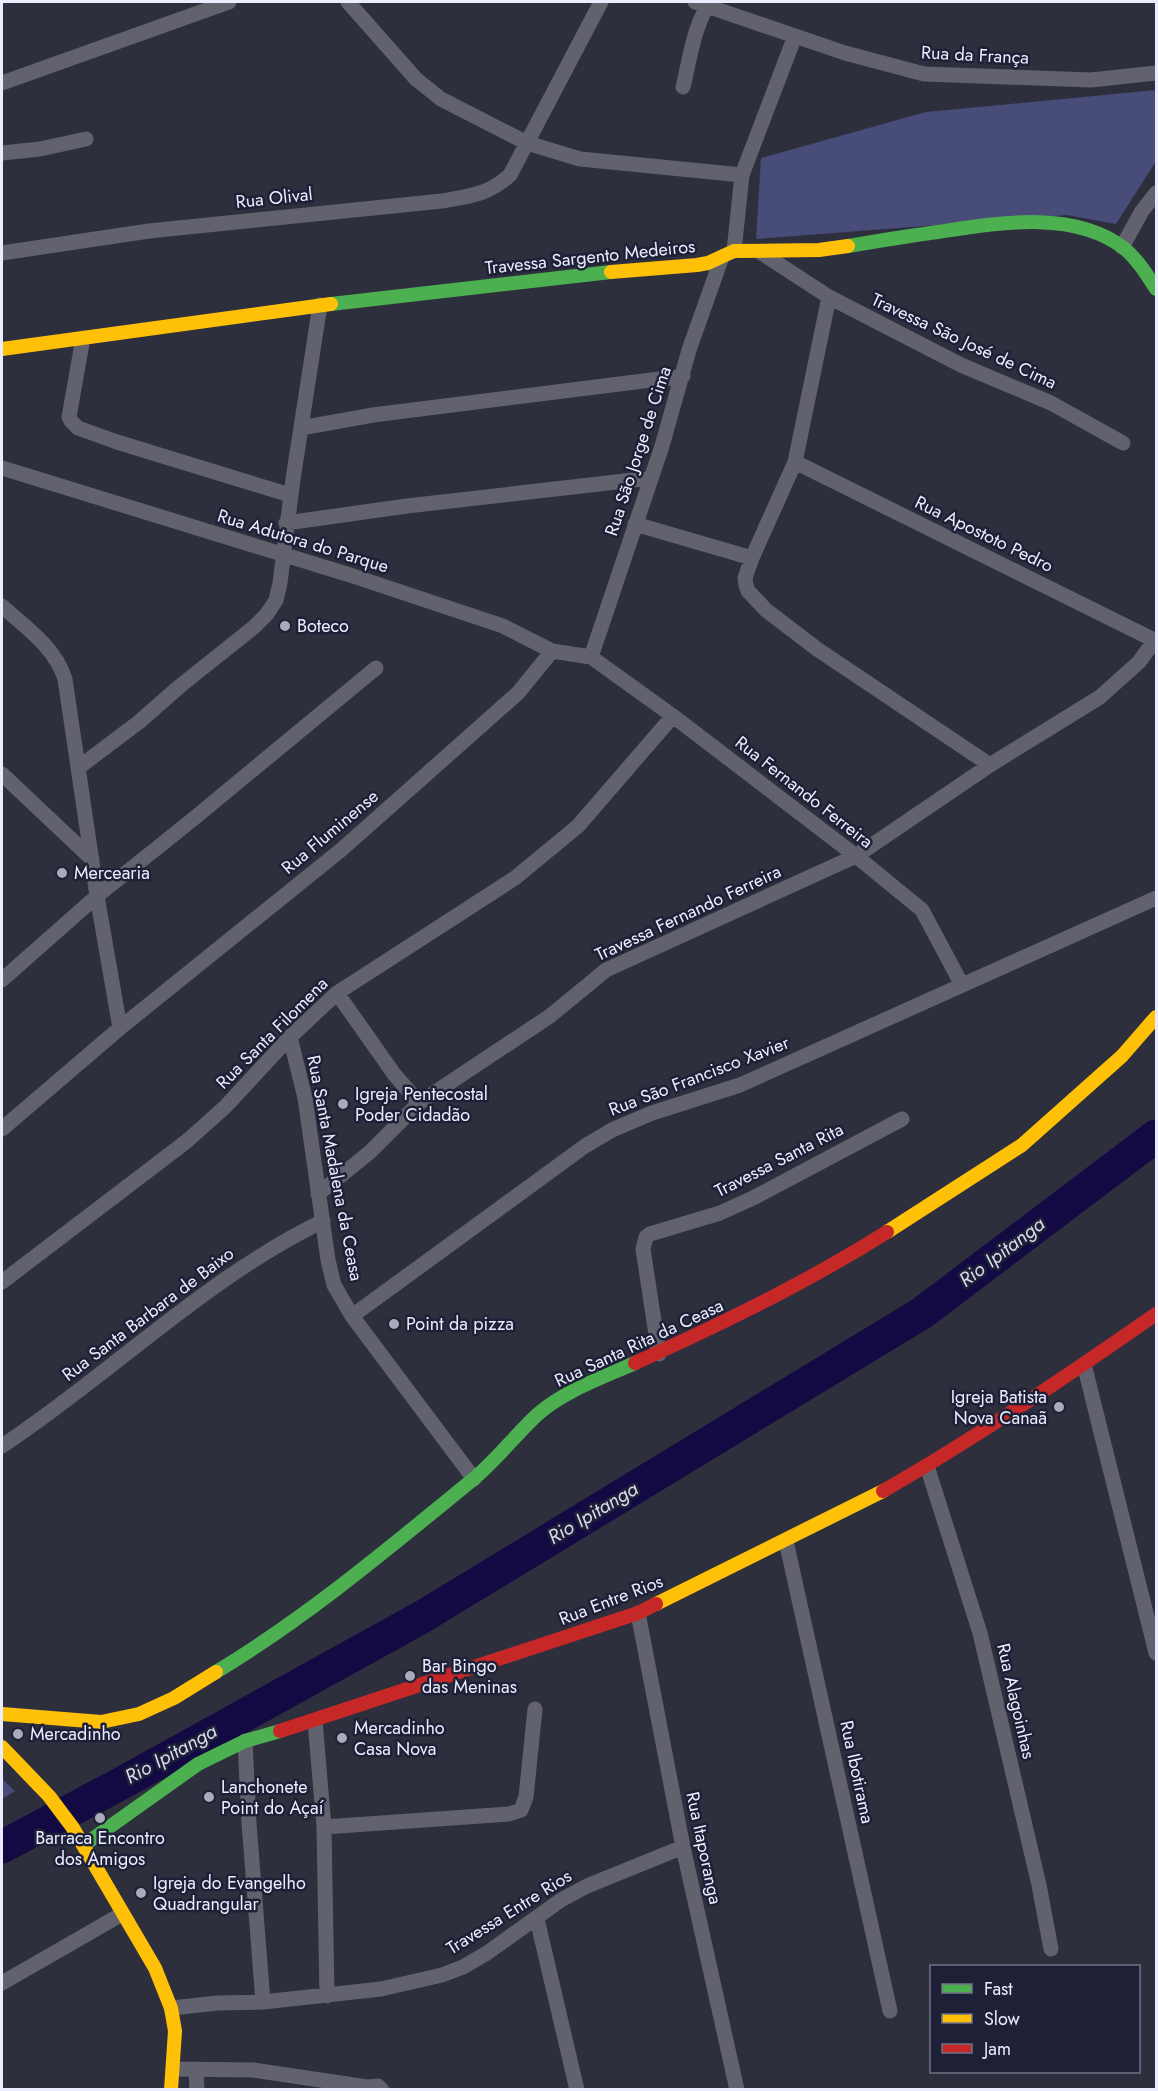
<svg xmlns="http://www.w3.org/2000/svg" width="1158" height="2091" viewBox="0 0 1158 2091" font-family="Jost,sans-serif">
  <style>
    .green { fill: #484c79 }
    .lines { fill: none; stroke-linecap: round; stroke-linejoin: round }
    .river { stroke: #140a43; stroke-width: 33 }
    .street { stroke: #61626d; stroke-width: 15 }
    .fast { stroke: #4caf50; stroke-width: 14 }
    .slow { stroke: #ffc107; stroke-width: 14 }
    .jam { stroke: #c62828; stroke-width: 14 }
    .poi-dot { fill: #a9aaba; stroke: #1e2038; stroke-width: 2 }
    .labels { text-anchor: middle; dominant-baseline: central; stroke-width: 5; stroke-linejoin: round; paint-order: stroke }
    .street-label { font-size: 18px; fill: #ebedfe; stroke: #1e2038 }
    .poi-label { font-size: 18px; fill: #ebedfe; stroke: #1e2038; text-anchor: start }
    .water-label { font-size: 20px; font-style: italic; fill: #d8daee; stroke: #1e2038 }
  </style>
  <rect width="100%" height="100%" fill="#2e2f3d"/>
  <path class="green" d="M1156,90V161L1116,224L1067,215L756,239L761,158L926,112Z
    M2,1779L15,1791L2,1799Z"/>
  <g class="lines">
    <path class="river" d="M2,1847L120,1784L422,1617L922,1313L1156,1136"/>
    <path class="street" d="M348,2L416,79L441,99L527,143L580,159L742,175
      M695,2L845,53L924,74L1091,80L1156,73
      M2,83L229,2
      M683,87C689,63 695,19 711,2
      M2,153L40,149L86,139
      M1122,247L1142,211L1156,193
      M734,251L742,175L795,36
      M760,252L829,297L961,365L1051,403L1123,443
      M2,253L149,231L442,201C470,196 488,195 510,175L601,2
      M829,297L795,462L752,558L745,578L746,585L748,591L766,610L817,649L990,765
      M83,338L69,417L71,421L78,428L117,442L290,495
      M301,428L373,415L683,376
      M795,462L1156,641
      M2,468L350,575L503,626L552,651L591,657L673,716L856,856L922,910L962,985
      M286,523L407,506L651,478
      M635,524L752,558
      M2,606C26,628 55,647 65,679L97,896L120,1028
      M591,657L662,446L689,350L722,257
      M78,768L139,722L180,686L254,627L267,614L276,600L280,583L293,479L320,305
      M2,774L92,859
      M2,980L97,896L192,820L376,668
      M337,993L394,1074L419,1103
      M290,1037L305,1098L328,1260L334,1285L352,1316L474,1479
      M2,1129L120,1028L341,850L518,693L552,651
      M318,1194L370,1152L419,1103L550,1016L606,970L856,856L990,765L1100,697L1139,662L1155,640
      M2,1282L187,1141L225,1107L290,1037L337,993L515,878L578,826L673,716
      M352,1316L585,1146L612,1130L652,1113L740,1085L1156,898
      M659,1354L643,1249L646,1237L650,1234L720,1213L753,1198L902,1119
      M1084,1364L1156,1653
      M2,1446C111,1374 204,1279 323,1221
      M927,1466L980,1633L1039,1885L1051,1949
      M786,1541L890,2011
      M638,1613L683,1847L737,2090
      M315,1721L324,1827L327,1996
      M245,1741L249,1823L263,2002
      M324,1827L509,1814L521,1810L526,1797L535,1709
      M537,1919L577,2090
      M2,1983L122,1914
      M171,2008L218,2003L263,2002L381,1989L442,1975L463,1967L487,1953L561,1900L587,1886L683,1847
      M173,2069L253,2070L367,2087L378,2086L382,2090
      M196,2070L197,2090"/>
    <path class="fast" d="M848,246C878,241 908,236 938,232C997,223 1075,209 1125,249C1138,260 1147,275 1156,289
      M331,304L611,272
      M216,1672C307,1617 389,1548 471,1481C496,1461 515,1435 538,1414C564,1391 604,1377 635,1363
      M84,1845L198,1764L245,1741L280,1731"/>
    <path class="slow" d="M611,272L697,265L708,263L734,251L819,250L848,246
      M2,349L331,304
      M887,1232L1022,1145L1122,1056L1156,1017
      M656,1604L883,1491
      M2,1714L101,1722L139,1714L174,1698L216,1672
      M2,1747L49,1796L73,1828L155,1968L171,2008L175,2031L171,2090"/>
    <path class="jam" d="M635,1363C721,1324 806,1283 887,1232
      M883,1491C977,1437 1067,1376 1156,1314
      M280,1731L638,1613L656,1604"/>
  </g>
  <g class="poi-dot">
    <circle cx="285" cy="626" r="6"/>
    <circle cx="62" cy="873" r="6"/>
    <circle cx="343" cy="1104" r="6"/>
    <circle cx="394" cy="1324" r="6"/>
    <circle cx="1059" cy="1407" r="6"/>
    <circle cx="410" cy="1676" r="6"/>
    <circle cx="18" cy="1734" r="6"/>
    <circle cx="342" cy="1738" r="6"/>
    <circle cx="209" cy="1797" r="6"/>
    <circle cx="100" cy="1818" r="6"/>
    <circle cx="141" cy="1893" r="6"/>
  </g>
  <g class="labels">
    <g class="street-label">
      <text transform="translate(975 55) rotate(3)">Rua da França</text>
      <text transform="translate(274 198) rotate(-6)">Rua Olival</text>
      <text transform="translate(590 257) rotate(-6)">Travessa Sargento Medeiros</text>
      <text transform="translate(964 341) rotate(25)">Travessa São José de Cima</text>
      <text transform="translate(638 451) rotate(-72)">Rua São Jorge de Cima</text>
      <text transform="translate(984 534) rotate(26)">Rua Apostoto Pedro</text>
      <text transform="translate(303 541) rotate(17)">Rua Adutora do Parque</text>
      <text transform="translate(804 792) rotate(38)">Rua Fernando Ferreira</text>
      <text transform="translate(330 832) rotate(-40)">Rua Fluminense</text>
      <text transform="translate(688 913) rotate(-25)">Travessa Fernando Ferreira</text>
      <text transform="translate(272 1033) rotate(-45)">Rua Santa Filomena</text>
      <text transform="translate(699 1076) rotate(-21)">Rua São Francisco Xavier</text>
      <text transform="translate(779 1160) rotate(-27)">Travessa Santa Rita</text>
      <text transform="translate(335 1168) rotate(79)">Rua Santa Madalena da Ceasa</text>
      <text transform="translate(148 1314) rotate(-37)">Rua Santa Barbara de Baixo</text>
      <text transform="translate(639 1343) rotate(-25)">Rua Santa Rita da Ceasa</text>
      <text transform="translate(611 1600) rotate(-21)">Rua Entre Rios</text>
      <text transform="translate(1016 1701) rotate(77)">Rua Alagoinhas</text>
      <text transform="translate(857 1772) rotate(78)">Rua Ibotirama</text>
      <text transform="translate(704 1848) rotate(78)">Rua Itaporanga</text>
      <text transform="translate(509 1912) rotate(-32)">Travessa Entre Rios</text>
    </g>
    <g class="poi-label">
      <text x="297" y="626">Boteco</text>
      <text x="74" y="873">Mercearia</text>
      <text x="355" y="1094">Igreja Pentecostal<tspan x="355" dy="21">Poder Cidadão</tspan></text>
      <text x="406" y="1324">Point da pizza</text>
      <text x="1047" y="1397" text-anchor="end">Igreja Batista<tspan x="1047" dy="21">Nova Canaã</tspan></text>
      <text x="422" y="1666">Bar Bingo<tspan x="422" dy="21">das Meninas</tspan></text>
      <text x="354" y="1728">Mercadinho<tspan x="354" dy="21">Casa Nova</tspan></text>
      <text x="30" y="1734">Mercadinho</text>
      <text x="221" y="1787">Lanchonete<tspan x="221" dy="21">Point do Açaí</tspan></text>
      <text x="100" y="1838" text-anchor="middle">Barraca Encontro<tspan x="100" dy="21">dos Amigos</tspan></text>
      <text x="153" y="1883">Igreja do Evangelho<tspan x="153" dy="21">Quadrangular</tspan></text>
    </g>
    <g class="water-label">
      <text transform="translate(1002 1252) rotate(-37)">Rio Ipitanga</text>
      <text transform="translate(593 1513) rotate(-31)">Rio Ipitanga</text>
      <text transform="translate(171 1754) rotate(-29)">Rio Ipitanga</text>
    </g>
  </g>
  <rect width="1158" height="2091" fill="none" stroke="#ebedfe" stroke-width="6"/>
  <rect x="930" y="1965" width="210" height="108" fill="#1e2038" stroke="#707287" stroke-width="1.5"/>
  <rect x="942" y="1984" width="30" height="9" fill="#4caf50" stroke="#707287" stroke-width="1.5"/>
  <text x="984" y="1995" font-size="18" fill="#ebedfe">Fast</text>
  <rect x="942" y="2014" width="30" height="9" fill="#ffc107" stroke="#707287" stroke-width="1.5"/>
  <text x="984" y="2025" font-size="18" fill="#ebedfe">Slow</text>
  <rect x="942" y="2044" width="30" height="9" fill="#c62828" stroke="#707287" stroke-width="1.5"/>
  <text x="984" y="2055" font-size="18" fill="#ebedfe">Jam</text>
</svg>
